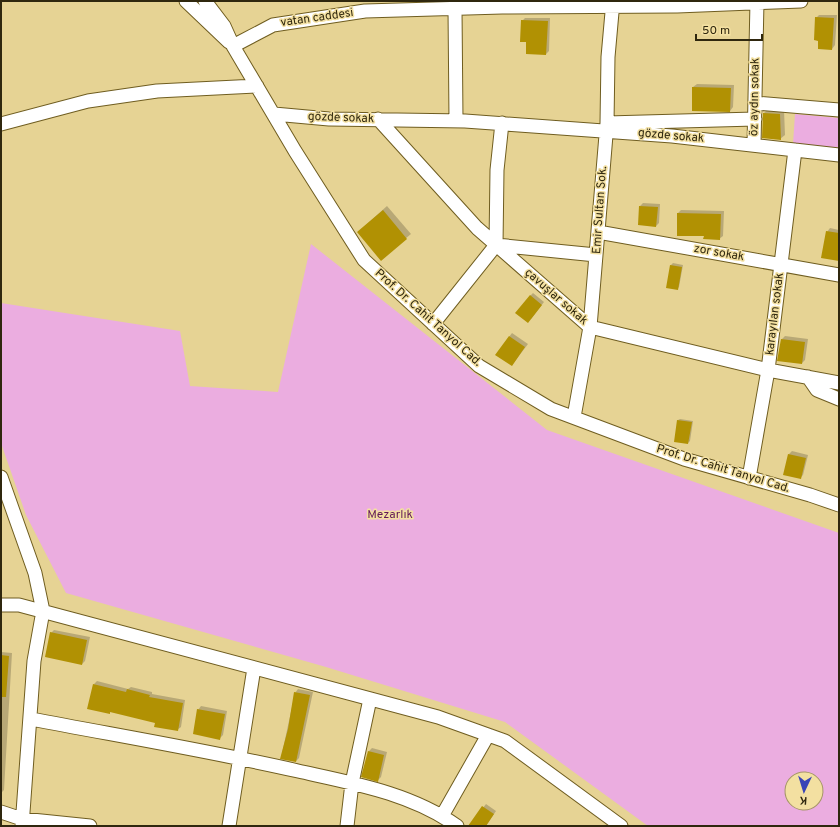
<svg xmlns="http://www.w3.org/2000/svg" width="840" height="827" viewBox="0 0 840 827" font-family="Overpass,sans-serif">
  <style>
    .green { fill: #ebade0; fill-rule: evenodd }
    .shadow { fill: #0003 }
    .building { fill: #b19103 }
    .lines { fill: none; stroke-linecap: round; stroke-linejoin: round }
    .minor-casing { stroke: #6f5d20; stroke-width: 15 }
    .minor { stroke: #fff; stroke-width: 13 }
    .labels { text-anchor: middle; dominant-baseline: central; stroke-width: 3; stroke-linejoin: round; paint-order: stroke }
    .street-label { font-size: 12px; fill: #2f270e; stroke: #f3e0a1 }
    .park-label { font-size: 12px; fill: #621759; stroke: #f3e0a1 }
  </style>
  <rect width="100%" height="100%" fill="#e6d394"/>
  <path class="green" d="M795,114L839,118V148L793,144Z
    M311,244L547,430L839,533V826H648L505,722L326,667L66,593L26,515L1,443V303L180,331L190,386L278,392ZM792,779H816V803H792Z"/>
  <path class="shadow" d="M819,15H837L835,45L832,49L816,18Z
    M525,18H550L549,51L546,54L527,41L522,21Z
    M697,84L734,85L733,107L730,111L693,110V87Z
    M768,109L784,110L785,135L780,139L764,113Z
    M643,203L660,204L659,223L656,226L640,206Z
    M387,206L411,234L381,259L358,232Z
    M681,210L724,211L723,236L719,239L705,235L678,213Z
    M830,228L839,230V260L827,232Z
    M673,263L683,265L679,287L677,289L667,287L671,265Z
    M533,293L544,302L531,319L530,296Z
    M512,333L528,344L512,365L509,337Z
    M785,336L808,339L805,360L802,363L782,339Z
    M680,419L693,421L690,441L688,443L678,420Z
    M792,451L808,455L803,475L800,478L789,454Z
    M54,630L90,637L85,661L82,664L51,633Z
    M1,652L12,653L4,790L1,793Z
    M97,681L128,689L131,687L152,692V694L185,700L181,727L177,730L156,722L112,711L109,713L94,684Z
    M298,689L313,692L299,758L296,761L281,758L295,693Z
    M201,706L227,711L223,735L220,738L198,710Z
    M372,748L387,752L381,777L378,780L369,751Z
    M486,804L496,811L486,826H469Z"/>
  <path class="building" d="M815,17L834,18L832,50L818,49V41L814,40Z
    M521,20L548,21L546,55L526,54V42H520Z
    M692,87L731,88L730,112L692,111Z
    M763,113L780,114L781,140L762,138Z
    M639,206L658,207L656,227L638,225Z
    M383,210L407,239L381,261L357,232Z
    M677,213L721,214L720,240L703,239L704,236H677Z
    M826,231L839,233V261L821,258Z
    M670,265L682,267L678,290L666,288Z
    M530,295L542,305L528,323L515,313Z
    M509,336L525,347L512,366L495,355Z
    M781,339L805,342L802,364L777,361Z
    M677,420L692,422L688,444L674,442Z
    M788,454L806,458L801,479L783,475Z
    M50,632L87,640L82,665L45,657Z
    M1,655L9,656L6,697H1Z
    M93,684L126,692L127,689L150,695L149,697L183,703L178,731L154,727L155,723L110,712V714L87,709Z
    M294,692L310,695L296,762L280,759L288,729Z
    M197,709L225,714L220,740L193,734Z
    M368,751L384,755L378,782L361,777Z
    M482,806L494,814L486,826H468Z"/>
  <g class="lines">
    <defs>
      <path id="minor" d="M186,1L229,42
        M205,1L224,26L233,46L295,151L364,260L479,366L551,409L684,459L810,495L839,505
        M455,9L456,120
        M233,46L273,25L365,11L502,7L677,6L801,1
        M755,103L839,110
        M274,114L329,119L465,121L672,136L839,155
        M378,119L477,228L590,327L768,370L839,383
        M607,123L755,119
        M1,124L88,101L157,91L257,86
        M754,145L757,1
        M598,232L839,275
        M496,245L596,255
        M433,324L496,245L497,170L502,123
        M808,377L817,390L839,399
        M574,417L590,327L607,123L608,57L613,1
        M1,477L35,573L43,611L34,661L22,826
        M749,478L768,370L795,150
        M1,605H19L438,717L505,741L621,826
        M31,719C120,736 210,751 298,771C352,783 411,793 457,826
        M1,812L22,819L90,826
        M442,816L488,735
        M229,826L254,668
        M347,826L352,783L370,699"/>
    </defs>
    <use href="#minor" class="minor-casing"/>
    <use href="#minor" class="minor"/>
  </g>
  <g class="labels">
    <g class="street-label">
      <text transform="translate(317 18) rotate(-8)">vatan caddesi</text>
      <text transform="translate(755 97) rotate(-89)">öz aydın sokak</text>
      <text transform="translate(341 118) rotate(2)">gözde sokak</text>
      <text transform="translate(671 136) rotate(5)">gözde sokak</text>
      <text transform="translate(600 210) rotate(-86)">Emir Sultan Sok.</text>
      <text transform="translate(719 253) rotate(10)">zor sokak</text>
      <text transform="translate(556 297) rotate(41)">çavuşlar sokak</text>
      <text transform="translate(775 314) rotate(-83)">karayılan sokak</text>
      <text transform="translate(428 318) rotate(42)">Prof. Dr. Cahit Tanyol Cad.</text>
      <text transform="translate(723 469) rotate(17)">Prof. Dr. Cahit Tanyol Cad.</text>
    </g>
    <g class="park-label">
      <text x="390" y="515">Mezarlık</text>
    </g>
  </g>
  <rect width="840" height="827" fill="none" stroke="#2f270e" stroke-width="4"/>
  <g transform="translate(804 791) rotate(184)"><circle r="19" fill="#f3e0a1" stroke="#a59666"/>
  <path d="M0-3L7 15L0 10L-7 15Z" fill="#3944b7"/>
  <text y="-6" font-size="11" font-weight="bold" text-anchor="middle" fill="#2f270e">K</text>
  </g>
  <path d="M696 34v6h66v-6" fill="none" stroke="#2f270e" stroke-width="2"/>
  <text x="702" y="34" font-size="12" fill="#2f270e" stroke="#f3e0a1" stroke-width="3" paint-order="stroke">50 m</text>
</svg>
